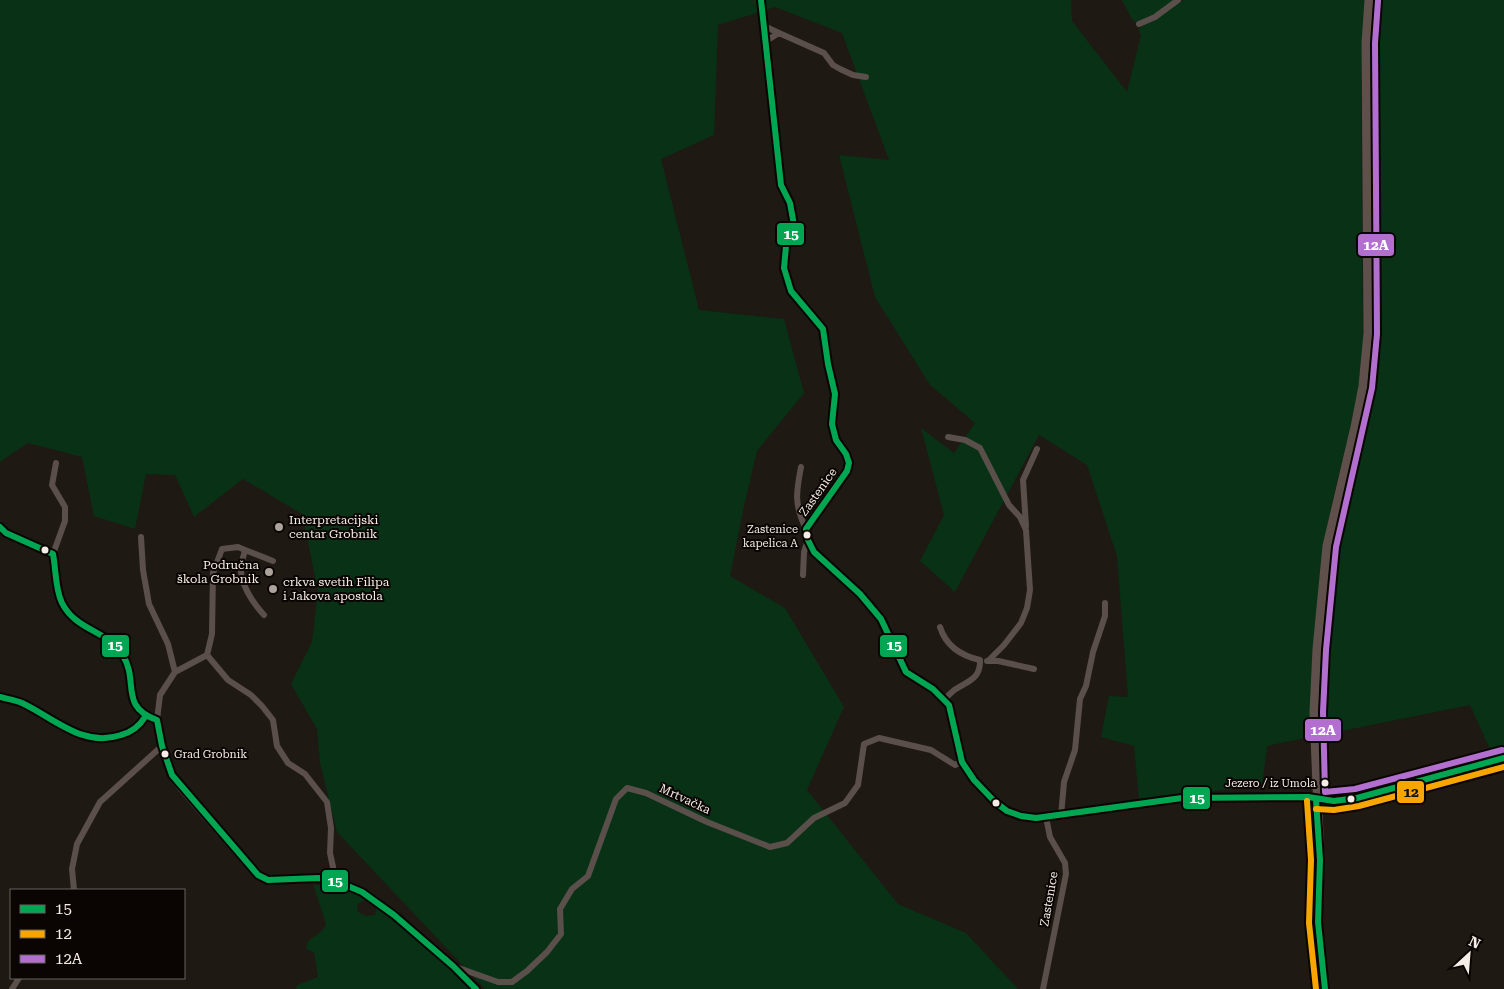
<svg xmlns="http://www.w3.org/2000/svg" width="1504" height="989" viewBox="0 0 1504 989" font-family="'Roboto Serif',serif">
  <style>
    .green { fill: #083116 }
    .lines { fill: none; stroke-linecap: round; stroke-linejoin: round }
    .minor { stroke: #5b4f4b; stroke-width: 6 }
    .secondary { stroke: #60504c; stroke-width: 9 }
    .bus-1-casing { stroke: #0a0503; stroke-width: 10 }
    .bus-2-casing { stroke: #0a0503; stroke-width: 10 }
    .bus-3-casing { stroke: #0a0503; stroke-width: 10 }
    .bus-1 { stroke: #00a651; stroke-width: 6 }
    .bus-2 { stroke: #f7a600; stroke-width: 6 }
    .bus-3 { stroke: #b36fd0; stroke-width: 6 }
    .poi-dot { fill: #aba39c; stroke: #0a0503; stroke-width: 2 }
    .bus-dot { fill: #f6eee6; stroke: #0a0503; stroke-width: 2 }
    .labels { text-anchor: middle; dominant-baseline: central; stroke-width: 4; stroke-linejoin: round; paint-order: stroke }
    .bus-label { font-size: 11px; fill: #f6eee6; stroke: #0a0503; text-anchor: end }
    .street-label { font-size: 12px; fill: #f6eee6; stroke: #0a0503 }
    .poi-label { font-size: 12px; fill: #f6eee6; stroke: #0a0503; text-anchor: start }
    .line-badge { stroke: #0a0503; stroke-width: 2 }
    .badge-label { font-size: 14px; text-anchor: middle; font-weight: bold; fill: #fff }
    .pale-badge-label { font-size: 14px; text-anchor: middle; font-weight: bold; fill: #111 }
  </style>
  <rect width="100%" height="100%" fill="#1f1913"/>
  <path class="green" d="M0,0H1071L1072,21L1127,92L1141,35L1138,29L1184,0H1365L1361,80L1363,339L1359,385L1349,437L1336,486L1323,547L1314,637L1310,737L1267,746L1262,786L1139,799L1134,746L1101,737L1109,696L1128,697L1117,556L1087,465L1039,435L955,592L920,561L944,515L921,428L954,453L975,423L930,385L875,297L839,155L889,160L842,33L775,7L718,25L714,135L661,159L699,310L784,319L804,393L757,451L744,506L730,576L785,608L844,707L807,790L898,904L966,933L1018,989H485L337,832L320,763L317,729L291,684L312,642L318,591L302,514L243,479L194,517L175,475L146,474L135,529L94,516L82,457L28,443L0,462Z
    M1122,0H1176L1157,13L1136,22L1133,21Z
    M1372,0H1504V755L1494,758L1470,705L1317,736L1320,654L1332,543L1343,487L1359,429L1367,389L1369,40Z
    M313,884L355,891L365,900L357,904L358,912L366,916L375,915L377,907L443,963L469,989H297L295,986L318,977L314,952L306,949L308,941L322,931L326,924Z"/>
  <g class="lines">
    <path class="minor" d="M761,0L781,185L790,203L794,225L786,246L784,268L791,291L823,329L828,364L835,394L832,424L836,440L846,454L849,463L847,471L806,529L808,540L814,552L860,594L881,619L906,672L933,689L949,705L962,762L974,780L995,802L1007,811L1021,816L1036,818L1182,798L1308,797L1316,800
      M1139,24L1155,17L1178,0
      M764,26L779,33L766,41
      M779,33L824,53L833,65L840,69L853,75L866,77
      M948,437L965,440L980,448L1009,505L1020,517L1026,530L1030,590L1027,608L1021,623L1004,645L988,661
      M801,467C796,493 794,504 806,529
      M1026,526L1023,480L1037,449
      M0,527L6,533L53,554C55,564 58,596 62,603C65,608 69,615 73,619C89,633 111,636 123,655C139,681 119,711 157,720L162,746L100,802L77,844L72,869L74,890
      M141,537L143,570L149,604L168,644L175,672L160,695L157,720
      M245,550L273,561
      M53,554L65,521V507L52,485L56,463
      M803,575L804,552L808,540
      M940,627C946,646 962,656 980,660C981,686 956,681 945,700
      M207,655L228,680L251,695L262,706L273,720L277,746L288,763L305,774L327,802L331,828L330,853L336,881
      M987,661H998L1034,669
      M175,672L207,655L212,634L213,573L222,549L238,547L245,550C244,555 242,560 241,565C239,583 253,603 264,615
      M0,697C9,699 18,700 26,705C34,709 41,715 49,719C71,734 100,745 125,734C134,731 141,725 145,717
      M1061,816L1064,782L1075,750L1080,699L1086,686L1093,652L1105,616V603
      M456,967L498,982H512L527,971L547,952L561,934L560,909L572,889L588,876L616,799L627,788L646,793L707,822L770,847L787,843L814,818L845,803L858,785L864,744L879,738L931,750L955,765L962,762
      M12,989L19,978
      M1043,989L1066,874L1065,863L1050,837L1046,817"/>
    <path class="secondary" d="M162,746L172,775L182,788L258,875L268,880L318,878L336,881L362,892L394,915L453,966L476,989
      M1316,800L1334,801L1357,798L1504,758
      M1325,989L1318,922L1320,860L1314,712L1317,649L1327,546L1355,427L1363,386L1368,333L1366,43L1369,0"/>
    <defs>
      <path id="bus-1" d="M761,0L781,185L790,203L794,225L786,246L784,268L791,291L823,329L828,364L835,394L832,424L836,440L846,454L849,463L847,471L806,529L808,540L814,552L860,594L881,619L906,672L933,689L949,705L962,762L974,780L995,802L1007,811L1021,816L1036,818L1182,798L1308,797L1334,801L1357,798L1504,758
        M0,527L6,533L53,554C56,569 55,589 62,603C76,631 107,630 122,654C140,681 118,706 157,720L162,746L172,775L258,875L268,880L318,878L336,881L362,892L394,915L453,966L476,989
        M0,697C7,699 15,700 22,703C54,718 83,748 121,735C132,732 139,727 145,717
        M1316,800L1320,860L1318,922L1325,989"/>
      <path id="bus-2" d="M1307,801L1311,860L1309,923L1316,989
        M1316,809L1334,810L1359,806L1504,767"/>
      <path id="bus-3" d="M1378,1L1375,43L1377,334L1372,388L1336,547L1326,650L1323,712L1325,792L1355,789L1502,750"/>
    </defs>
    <use href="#bus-1" class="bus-1-casing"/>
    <use href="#bus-2" class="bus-2-casing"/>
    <use href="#bus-3" class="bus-3-casing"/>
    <use href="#bus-1" class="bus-1"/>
    <use href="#bus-2" class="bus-2"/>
    <use href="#bus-3" class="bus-3"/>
  </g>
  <g class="poi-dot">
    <circle cx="279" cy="527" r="5"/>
    <circle cx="269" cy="572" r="5"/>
    <circle cx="273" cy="589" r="5"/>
  </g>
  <g class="bus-dot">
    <circle cx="807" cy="535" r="4.5"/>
    <circle cx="45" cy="550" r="4.5"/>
    <circle cx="165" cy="754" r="4.5"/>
    <circle cx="1325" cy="783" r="4.5"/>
    <circle cx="1351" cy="799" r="4.5"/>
    <circle cx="996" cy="803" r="4.5"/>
  </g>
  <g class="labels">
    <g class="bus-label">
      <text x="798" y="529">Zastenice<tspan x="798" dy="14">kapelica A</tspan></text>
      <text x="174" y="754" text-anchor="start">Grad Grobnik</text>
      <text x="1316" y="783">Jezero / iz Umola</text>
    </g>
    <g class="street-label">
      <text transform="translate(818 492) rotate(-55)">Zastenice</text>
      <text transform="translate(685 799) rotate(25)">Mrtvačka</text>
      <text transform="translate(1049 899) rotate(-80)">Zastenice</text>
    </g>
    <g class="poi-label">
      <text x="289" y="520">Interpretacijski<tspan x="289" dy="14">centar Grobnik</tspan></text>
      <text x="259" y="565" text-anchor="end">Područna<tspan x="259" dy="14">škola Grobnik</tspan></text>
      <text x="283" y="582">crkva svetih Filipa<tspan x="283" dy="14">i Jakova apostola</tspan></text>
    </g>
  </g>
  <g class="line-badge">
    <rect x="776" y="222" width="29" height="24" rx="5" fill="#00a651"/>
    <rect x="1357" y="233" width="38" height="24" rx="5" fill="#b36fd0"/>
    <rect x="879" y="634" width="29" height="24" rx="5" fill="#00a651"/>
    <rect x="101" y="634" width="29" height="24" rx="5" fill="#00a651"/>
    <rect x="1304" y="718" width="38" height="24" rx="5" fill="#b36fd0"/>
    <rect x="1396" y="780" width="29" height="24" rx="5" fill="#f7a600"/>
    <rect x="1182" y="786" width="29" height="24" rx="5" fill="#00a651"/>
    <rect x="321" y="869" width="28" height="24" rx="5" fill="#00a651"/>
  </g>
  <g class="badge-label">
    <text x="791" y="239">15</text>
    <text x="1376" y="250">12A</text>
    <text x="894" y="650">15</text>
    <text x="115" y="650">15</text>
    <text x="1323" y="735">12A</text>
    <text x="1197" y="803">15</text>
    <text x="335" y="886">15</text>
  </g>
  <g class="pale-badge-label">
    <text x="1411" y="797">12</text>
  </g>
  <rect x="10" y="889" width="175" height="90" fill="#0a0503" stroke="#68625e"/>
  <rect x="20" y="905" width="25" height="8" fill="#00a651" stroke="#68625e"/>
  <text x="55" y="914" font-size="15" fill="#f6eee6">15</text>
  <rect x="20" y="930" width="25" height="8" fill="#f7a600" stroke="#68625e"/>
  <text x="55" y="939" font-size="15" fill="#f6eee6">12</text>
  <rect x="20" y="955" width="25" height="8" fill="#b36fd0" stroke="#68625e"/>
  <text x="55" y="964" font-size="15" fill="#f6eee6">12A</text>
  <g transform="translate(1469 954) rotate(26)" stroke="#0a0503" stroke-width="4" paint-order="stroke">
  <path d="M0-4L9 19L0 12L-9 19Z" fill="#f6eee6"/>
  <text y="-8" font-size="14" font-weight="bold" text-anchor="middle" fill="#f6eee6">N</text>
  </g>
</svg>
